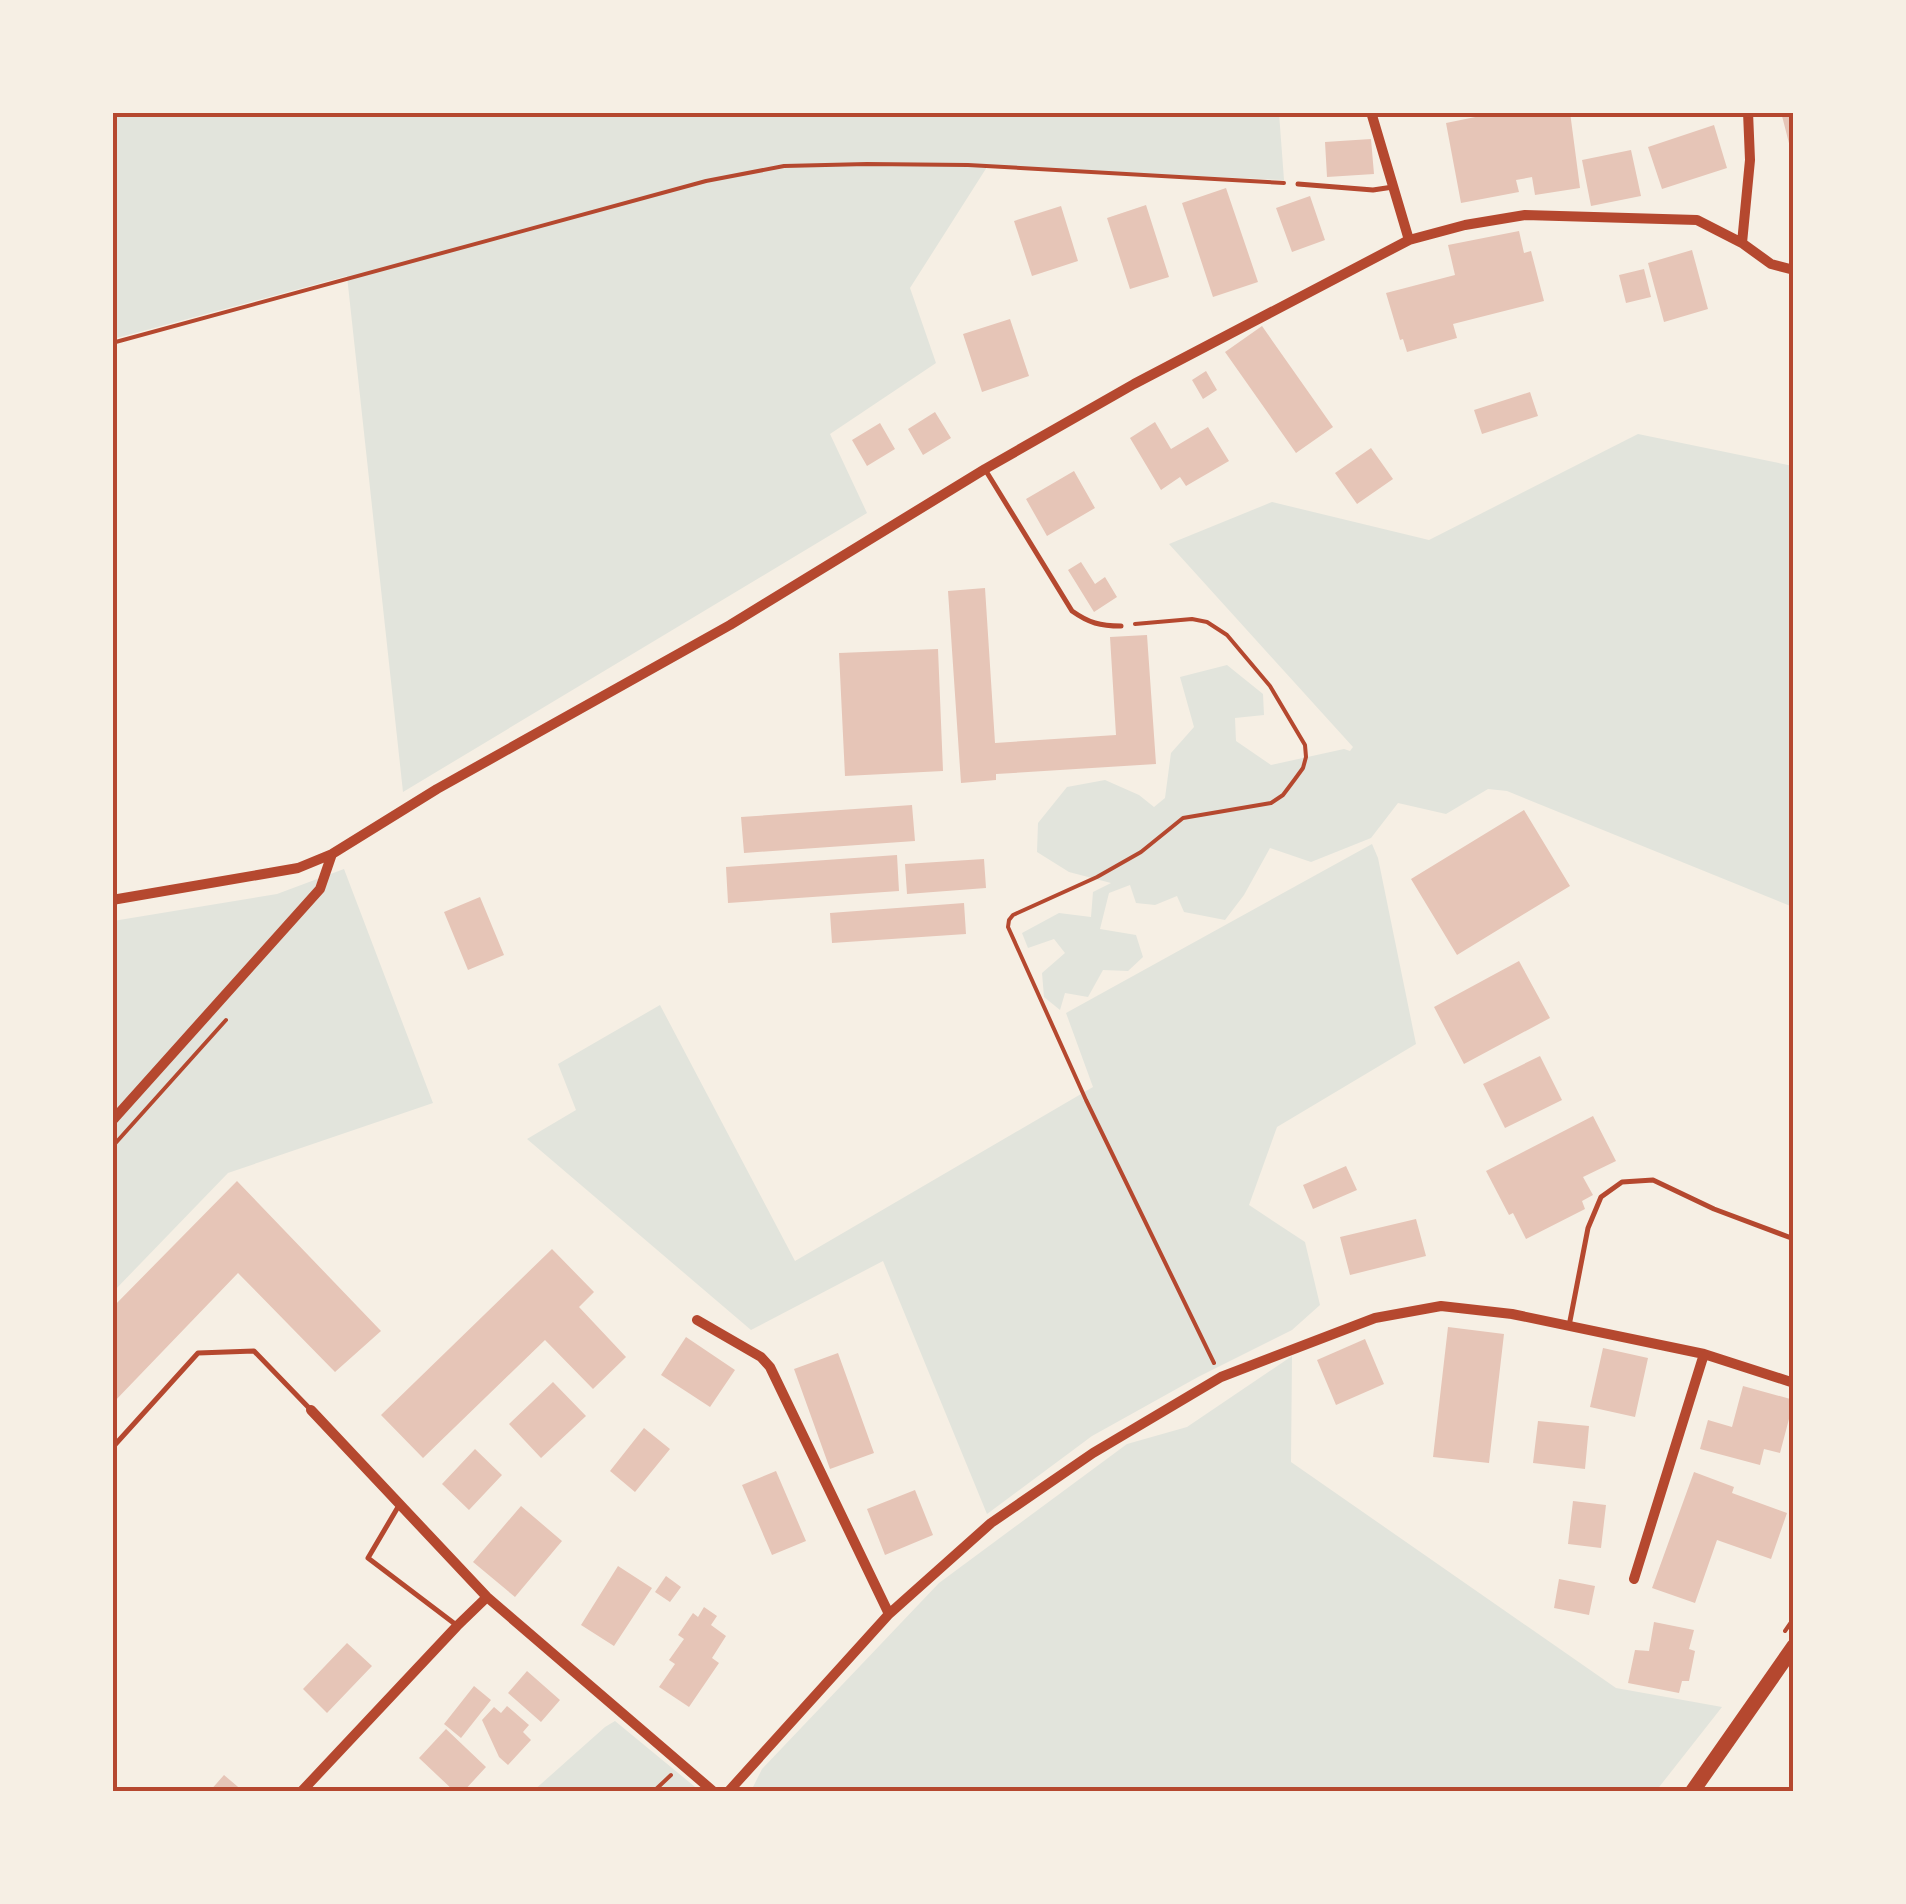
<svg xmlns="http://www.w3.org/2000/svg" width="1906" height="1904" viewBox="0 0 1906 1904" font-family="'Varela Round',sans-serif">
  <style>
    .green { fill: #e2e4dc }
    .building { fill: #e6c5b7 }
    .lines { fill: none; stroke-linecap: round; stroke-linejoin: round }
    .path { stroke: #b5482f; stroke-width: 4 }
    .service { stroke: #b5482f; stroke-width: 5 }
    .minor { stroke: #b5482f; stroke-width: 10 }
    .secondary { stroke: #b5482f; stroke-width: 15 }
    .neatline { fill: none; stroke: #b5482f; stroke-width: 4 }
  </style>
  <rect width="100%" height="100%" fill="#f6efe4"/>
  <path class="green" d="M113,113H1279L1284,180L987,167L910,288L936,363L830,434L867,513L403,792L347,276L113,339Z
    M1638,434L1793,466V907L1507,791L1488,789L1446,814L1398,803L1371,838L1311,862L1270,848L1244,895L1225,920L1184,912L1177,896L1155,905L1136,903L1130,885L1109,893L1100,929L1136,935L1143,957L1128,971L1103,970L1088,997L1065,993L1060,1010L1044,997L1042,973L1065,953L1054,939L1028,948L1022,933L1059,913L1091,917L1093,892L1111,883L1069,872L1037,852L1038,823L1067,787L1105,780L1139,795L1154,807L1165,798L1171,753L1194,727L1180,677L1227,665L1263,694L1264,715L1235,718L1236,741L1271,765L1344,749L1350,751L1353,747L1169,544L1272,502L1429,540Z
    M1372,844L1378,858L1416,1044L1277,1127L1249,1205L1305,1242L1320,1305L1292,1330L1198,1377L1092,1436L987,1514L883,1261L751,1330L527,1139L576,1110L558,1064L660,1005L795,1261L1093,1087L1066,1013Z
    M344,869L433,1103L228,1173L113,1292V921L277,894Z
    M1292,1356L1291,1462L1616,1688L1722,1707L1656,1791H751L762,1769L939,1583L1127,1444L1187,1427Z
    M615,1721L700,1791L532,1792L605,1727Z"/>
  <path class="building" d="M1500,112H1504V115L1526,112H1570L1580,188L1535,195L1532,177L1516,180L1519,192L1461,203L1446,123Z
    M1781,112H1794V155H1792Z
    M1714,125L1727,168L1662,189L1648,147Z
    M1371,139L1374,174L1327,177L1325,142Z
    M1631,150L1641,196L1591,206L1582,160Z
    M1226,188L1258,282L1213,297L1182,203Z
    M1310,196L1325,240L1292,252L1276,208Z
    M1146,205L1169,277L1130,289L1107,218Z
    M1061,206L1078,261L1032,276L1014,221Z
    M1519,231L1524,253L1531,251L1544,301L1453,324L1457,338L1407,352L1403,339L1400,340L1386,293L1455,275L1448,245Z
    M1692,250L1708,309L1664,322L1648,263Z
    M1644,269L1651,297L1626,303L1619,275Z
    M1010,319L1029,376L982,392L963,334Z
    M1262,326L1333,427L1296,453L1225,352Z
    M1206,371L1217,390L1203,399L1192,380Z
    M1530,392L1538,416L1482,434L1474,410Z
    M935,412L951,438L923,455L908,429Z
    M1155,422L1171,449L1208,427L1229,461L1186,486L1180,477L1161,490L1130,438Z
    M880,423L895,449L867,466L852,440Z
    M1371,448L1393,479L1357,504L1335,473Z
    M1074,471L1095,508L1047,536L1026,499Z
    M1081,562L1095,584L1105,577L1117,597L1094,612L1068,570Z
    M985,588L995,743L1116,735L1110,637L1147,635L1156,764L996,774V780L961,783L948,591Z
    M938,649L943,771L845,776L839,653Z
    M912,805L915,841L744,853L741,817Z
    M1524,810L1570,886L1457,955L1411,879Z
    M897,855L899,891L728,903L726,867Z
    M984,859L986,888L907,894L905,864Z
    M480,897L504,955L468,970L444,912Z
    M964,903L966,934L832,943L830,913Z
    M1519,961L1550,1018L1464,1064L1434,1007Z
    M1540,1056L1562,1100L1505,1128L1483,1084Z
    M1593,1116L1616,1161L1583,1177L1593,1195L1582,1201L1585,1209L1526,1239L1513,1213L1509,1215L1486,1171Z
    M1346,1166L1357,1190L1313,1209L1303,1185Z
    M237,1181L381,1331L335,1372L238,1273L112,1404V1308Z
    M1416,1219L1426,1256L1350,1275L1340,1237Z
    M552,1249L594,1292L579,1307L626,1357L593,1389L545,1340L423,1458L381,1415Z
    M1448,1327L1504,1334L1489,1463L1433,1457Z
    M686,1337L735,1370L710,1407L661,1375Z
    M1365,1339L1384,1384L1336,1405L1317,1360Z
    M1603,1348L1648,1358L1635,1417L1590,1407Z
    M838,1353L874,1453L830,1469L794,1369Z
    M553,1382L586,1416L541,1458L509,1424Z
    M1743,1386L1794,1400L1780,1453L1764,1449L1760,1465L1700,1449L1708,1420L1732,1427Z
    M1538,1421L1589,1426L1585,1469L1533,1463Z
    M644,1428L670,1449L635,1492L610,1471Z
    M475,1449L502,1475L469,1510L442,1484Z
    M776,1471L806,1541L772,1555L742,1485Z
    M1694,1472L1734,1487L1732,1493L1787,1513L1771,1559L1717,1540L1695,1603L1652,1588Z
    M915,1490L933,1535L885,1555L867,1509Z
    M1573,1501L1606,1505L1601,1548L1568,1544Z
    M521,1506L562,1541L515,1597L473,1562Z
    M618,1566L652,1588L614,1646L581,1625Z
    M666,1576L681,1587L670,1602L655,1592Z
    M1559,1579L1595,1586L1589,1615L1554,1608Z
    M704,1607L717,1616L711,1625L726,1636L712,1658L719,1663L689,1707L659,1687L675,1664L669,1660L684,1639L678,1635L693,1613L698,1617Z
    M1654,1622L1694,1630L1689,1649L1695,1651L1689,1681H1682L1679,1693L1628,1683L1635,1650L1649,1651Z
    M347,1643L372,1666L327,1713L303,1689Z
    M527,1671L560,1700L541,1722L508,1693Z
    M474,1686L491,1700L461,1738L444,1724Z
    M507,1706L529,1725L523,1732L531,1740L508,1765L499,1757L482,1720L494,1707L501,1713Z
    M446,1729L486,1767L463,1792H455L419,1758Z
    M224,1775L244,1792H209Z"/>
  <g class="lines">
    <path class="path" d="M112,343L706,181L784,166L867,164L968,165L1284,183
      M1135,624L1192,619L1207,622L1227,635L1270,686L1305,745L1306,757L1303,768L1295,779L1283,795L1271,803L1183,818L1141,852L1097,877L1013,915L1009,920L1008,927L1086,1100L1214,1363
      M112,1147L226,1020
      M1785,1631L1794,1618
      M653,1792L671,1775"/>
    <path class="service" d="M1298,184L1373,190L1393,187
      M986,471L1072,611C1089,623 1100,626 1121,626
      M1569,1326L1588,1228L1601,1197L1622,1182L1653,1180L1714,1209L1794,1239
      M112,1448L198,1353L254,1351L311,1410
      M398,1507L368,1558L455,1624"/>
    <path class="minor" d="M1371,112L1409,240
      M1742,243L1750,160L1748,112
      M112,900L298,868L332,854L437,789L730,625L985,469L1134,384L1409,240L1465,225L1525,215L1697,220L1742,243L1771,264L1794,270
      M112,1121L320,889L332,854
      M697,1320L761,1357L770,1367L889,1614
      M311,1410L487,1597L714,1792
      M1634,1579L1704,1354
      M301,1792L457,1626L487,1597
      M728,1792L889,1614L991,1523L1093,1453L1221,1377L1375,1318L1441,1306L1512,1314L1704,1354L1794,1383"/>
    <path class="secondary" d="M1692,1792L1794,1646"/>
  </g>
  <rect width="1906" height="1904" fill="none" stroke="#f6efe4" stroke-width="230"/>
  <rect x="115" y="115" width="1676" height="1674" class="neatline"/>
</svg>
